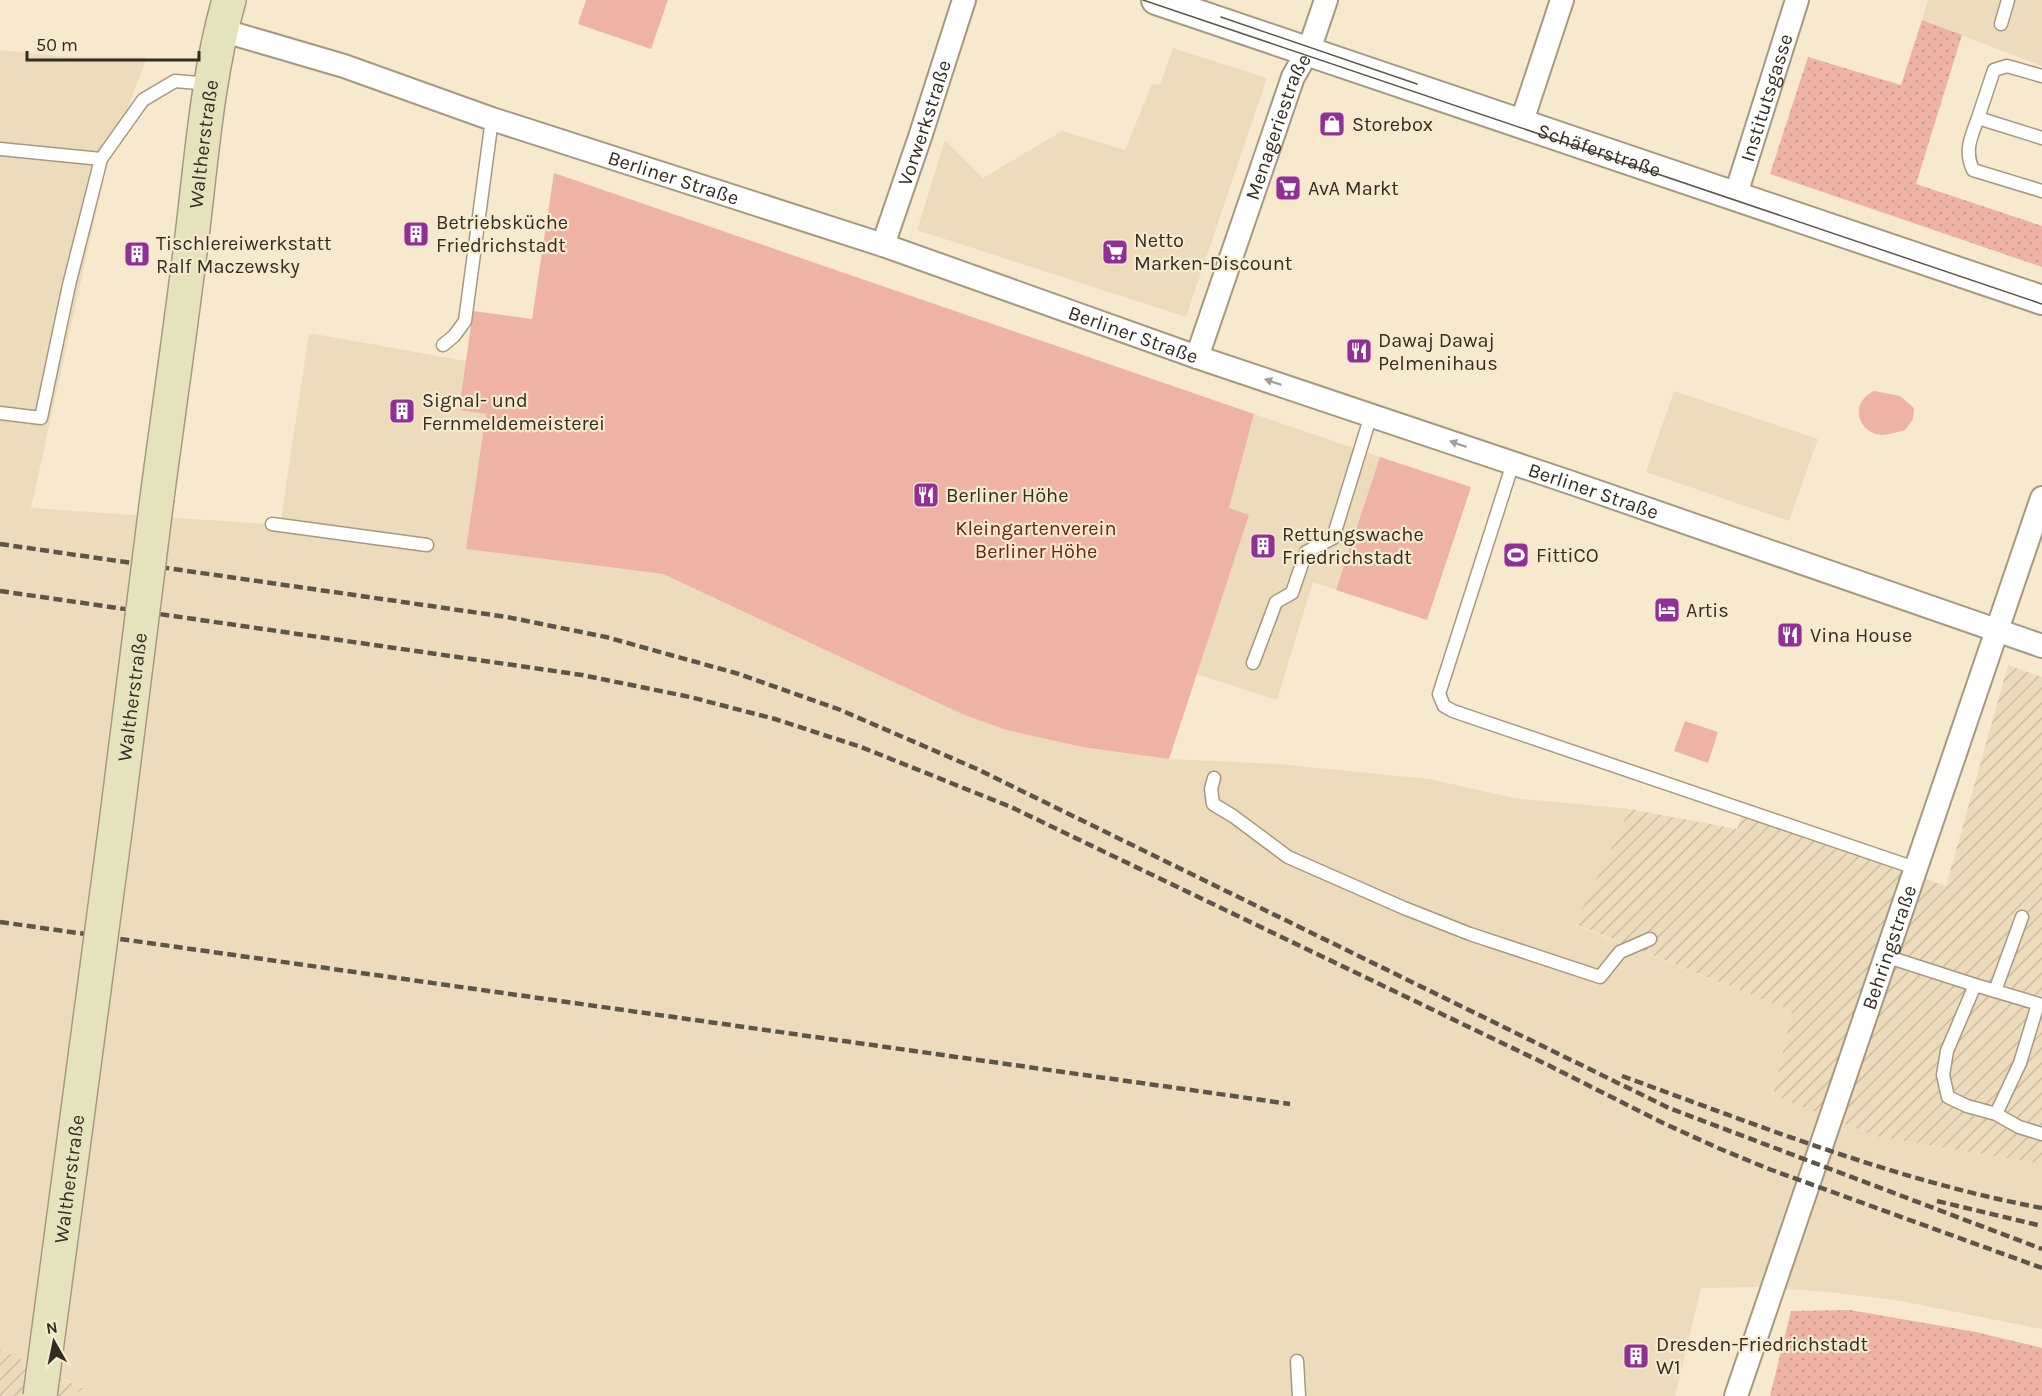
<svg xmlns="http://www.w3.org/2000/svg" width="2042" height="1396" viewBox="0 0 2042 1396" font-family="Karla,sans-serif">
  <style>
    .built { fill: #eddcbb }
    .industrial { fill: url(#industrial-furrows) }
    .grass { fill: url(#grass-dots) }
    .green { fill: #eeb3a3 }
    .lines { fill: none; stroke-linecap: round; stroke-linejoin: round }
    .service-casing { stroke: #a69980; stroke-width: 15 }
    .minor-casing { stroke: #a69980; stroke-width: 26 }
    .tertiary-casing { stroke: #a69980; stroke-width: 32 }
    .secondary-casing { stroke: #a69980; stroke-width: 36 }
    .service { stroke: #fff; stroke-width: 12 }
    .minor { stroke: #fff; stroke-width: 22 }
    .tertiary { stroke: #fff; stroke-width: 28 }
    .secondary { stroke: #e5e3bc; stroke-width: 33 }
    .tram { stroke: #5d5648; stroke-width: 1.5 }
    .rail { stroke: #5d5648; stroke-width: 4.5; stroke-dasharray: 9 4.5; stroke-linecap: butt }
    .secondary-bridge-casing { stroke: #a69980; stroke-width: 36; stroke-linecap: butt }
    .secondary-bridge { stroke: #e5e3bc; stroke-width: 33 }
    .oneway { fill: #a3a09c }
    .labels { text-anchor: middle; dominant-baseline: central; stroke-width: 4.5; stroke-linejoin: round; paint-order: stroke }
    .street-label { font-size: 20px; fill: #322d23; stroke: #f7e9ce }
    .poi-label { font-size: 20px; fill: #322d23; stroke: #f7e9ce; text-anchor: start }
    .park-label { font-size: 20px; fill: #6d2410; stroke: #f7e9ce }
  </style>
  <defs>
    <pattern id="industrial-furrows" width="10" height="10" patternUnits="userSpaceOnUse" patternTransform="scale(1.5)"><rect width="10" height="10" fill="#eddcbb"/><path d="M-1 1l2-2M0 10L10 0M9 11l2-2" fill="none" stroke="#ccbda0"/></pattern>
    <pattern id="grass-dots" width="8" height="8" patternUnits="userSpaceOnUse" patternTransform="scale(1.5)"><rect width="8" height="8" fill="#eeb3a3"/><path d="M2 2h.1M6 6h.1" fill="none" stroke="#cd9a8c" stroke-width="1.8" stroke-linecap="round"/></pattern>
  </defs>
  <rect width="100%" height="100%" fill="#f7e9ce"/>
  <path class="built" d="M1928,0H2042V66L1922,20Z
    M1173,48L1267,78L1186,317L917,230L945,140L983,178L1062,131L1125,150L1152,84L1160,85Z
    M0,50L66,57H147L107,163L31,508L280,525L309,333L466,361L459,410L487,414L466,549L663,574L962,714L1006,730L1082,747L1169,759L1279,764L1429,779L1514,798L1630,809L1575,925L1792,1011L1773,1095L1875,1136L2042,1164V1329L1895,1300L1828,1292L1759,1287L1701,1288L1675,1396H68L83,1388L0,1349Z
    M1674,391L1818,439L1789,521L1646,472Z
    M1254,414L1380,457L1336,590L1313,582L1277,700L1196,674L1249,515L1229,509Z"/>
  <path class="industrial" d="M2008,665L2042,677V1164L1875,1136L1773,1095L1792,1011L1575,924L1630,809L1737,829L1742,816L1946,886Z
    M0,1349L84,1389L68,1396H0Z"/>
  <path class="grass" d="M1922,20L1962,35L1916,184L2042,226V267L1770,174L1808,57L1901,85Z
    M1850,1310L1976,1332L2042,1348V1396H1770L1791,1311Z"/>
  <path class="green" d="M586,0H668L651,49L578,24Z
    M554,173L1254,414L1229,508L1249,515L1169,759L1082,747L1006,730L962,714L663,574L466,549L486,414L459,410L473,311L532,319Z
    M1874,391L1900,396L1914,408L1913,419L1905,430C1897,432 1889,435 1881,435C1856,432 1850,402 1874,391Z
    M1380,457L1471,487L1427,620L1336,590Z
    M1685,721L1718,732L1708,763L1674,751Z"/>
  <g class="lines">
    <defs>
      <path id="service" d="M2001,24L2008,0
        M2042,76L2007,66L1994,70L1978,118L2042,138
        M1978,118C1971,137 1964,151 1973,170L2042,191
        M0,149L101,159L143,100L175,81L210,84
        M443,345L454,336L465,321L492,119
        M0,413L41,418L69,285L101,159
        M1513,463L1439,694L1444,706L1453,711L1915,868
        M272,524L427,545
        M1253,663L1276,602L1292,593L1306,552L1333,538L1371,415
        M1214,778L1211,789L1213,804L1233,816L1288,857L1404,908L1470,934L1600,977L1620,952L1650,939
        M1885,956L1975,985L1947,1051L1943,1075L1948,1097L1967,1106L1996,1114L2020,1063L2038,1004
        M1975,985L2042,1005
        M1995,991L2022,917
        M1996,1114L2019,1127L2042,1134
        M1297,1361L1299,1396"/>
      <g id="minor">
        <path id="s1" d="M221,30L344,66L492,119L883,245L1197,357L1572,483L2042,646"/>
        <path d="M1521,124L1562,0"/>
        <path id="s2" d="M1735,197L1797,0"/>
        <path id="s3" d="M883,245L920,137L964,0"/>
        <path id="s4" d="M1197,357L1293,77L1310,47L1326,0"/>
        <path id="s5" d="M1736,1396L2042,498"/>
      </g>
      <g id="tertiary">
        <path id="s6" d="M1156,0L2042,300"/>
      </g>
      <g id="secondary">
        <path id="s7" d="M157,498C169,408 182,319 193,228C202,152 208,74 229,0"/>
      </g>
    </defs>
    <use href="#service" class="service-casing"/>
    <use href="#minor" class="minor-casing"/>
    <use href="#tertiary" class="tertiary-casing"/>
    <use href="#secondary" class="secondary-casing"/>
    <use href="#service" class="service"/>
    <use href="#minor" class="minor"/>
    <use href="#tertiary" class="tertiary"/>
    <use href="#secondary" class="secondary"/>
    <path class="tram" d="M1143,0L2042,304
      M1221,17L1417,84"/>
    <path class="rail" d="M0,544L507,617L606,637L739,674L838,709L977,769L1669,1108L2042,1249
      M0,591L582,675L690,697L775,719L861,747L1011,807L1550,1066L1663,1123L1718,1148L1769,1169L2042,1268
      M0,922L1290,1104
      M1622,1076C1760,1126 1897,1181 2042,1208
      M1937,1201L2042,1226"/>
    <defs>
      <g id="secondary-bridge">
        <path id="s8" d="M40,1396L116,824L157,498"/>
      </g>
    </defs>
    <use href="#secondary-bridge" class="secondary-bridge-casing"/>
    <use href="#secondary-bridge" class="secondary-bridge"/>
  </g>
  <defs><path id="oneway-solid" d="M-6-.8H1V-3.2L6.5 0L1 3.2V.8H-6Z" transform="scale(1.5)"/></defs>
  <g class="oneway">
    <use href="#oneway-solid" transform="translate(1273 382) rotate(-161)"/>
    <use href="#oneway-solid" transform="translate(1458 444) rotate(-161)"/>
  </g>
  <defs>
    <symbol id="shop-square" viewBox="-11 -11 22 22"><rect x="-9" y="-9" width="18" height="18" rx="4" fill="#8f2f97" stroke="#f7e9ce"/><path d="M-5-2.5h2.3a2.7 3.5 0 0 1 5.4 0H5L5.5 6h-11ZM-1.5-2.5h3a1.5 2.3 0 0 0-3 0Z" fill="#fff"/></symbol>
    <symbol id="supermarket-square" viewBox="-11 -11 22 22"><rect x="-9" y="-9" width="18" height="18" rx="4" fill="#8f2f97" stroke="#f7e9ce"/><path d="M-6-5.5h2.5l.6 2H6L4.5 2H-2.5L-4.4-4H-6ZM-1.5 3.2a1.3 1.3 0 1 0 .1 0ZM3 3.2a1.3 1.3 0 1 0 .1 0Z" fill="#fff"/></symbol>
    <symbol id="building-square" viewBox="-11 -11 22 22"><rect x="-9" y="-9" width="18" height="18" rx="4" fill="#8f2f97" stroke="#f7e9ce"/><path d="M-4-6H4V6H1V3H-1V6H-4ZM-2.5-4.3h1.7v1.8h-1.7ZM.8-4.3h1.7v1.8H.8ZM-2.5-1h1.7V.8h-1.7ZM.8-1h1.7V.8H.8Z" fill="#fff"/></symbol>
    <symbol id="restaurant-square" viewBox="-11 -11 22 22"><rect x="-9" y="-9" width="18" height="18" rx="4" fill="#8f2f97" stroke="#f7e9ce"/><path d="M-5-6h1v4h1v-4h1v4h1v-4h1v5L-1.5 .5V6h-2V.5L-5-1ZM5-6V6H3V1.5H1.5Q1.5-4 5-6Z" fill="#fff"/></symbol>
    <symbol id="stadium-square" viewBox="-11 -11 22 22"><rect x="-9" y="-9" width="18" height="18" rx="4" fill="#8f2f97" stroke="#f7e9ce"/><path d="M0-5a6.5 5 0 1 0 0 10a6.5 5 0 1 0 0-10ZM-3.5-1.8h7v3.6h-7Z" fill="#fff"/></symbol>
    <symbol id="hotel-square" viewBox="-11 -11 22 22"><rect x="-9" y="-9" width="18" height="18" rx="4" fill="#8f2f97" stroke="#f7e9ce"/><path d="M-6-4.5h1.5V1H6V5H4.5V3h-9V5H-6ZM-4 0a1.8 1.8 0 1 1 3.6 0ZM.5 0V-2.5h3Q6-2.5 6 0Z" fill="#fff"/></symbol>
  </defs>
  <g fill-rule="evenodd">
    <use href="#shop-square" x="1317" y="109" width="30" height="30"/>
    <use href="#supermarket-square" x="1273" y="173" width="30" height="30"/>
    <use href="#building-square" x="401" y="219" width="30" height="30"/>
    <use href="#supermarket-square" x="1100" y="237" width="30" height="30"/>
    <use href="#building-square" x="122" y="239" width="30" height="30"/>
    <use href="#restaurant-square" x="1344" y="336" width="30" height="30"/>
    <use href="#building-square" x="387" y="396" width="30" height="30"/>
    <use href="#restaurant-square" x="911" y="480" width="30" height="30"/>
    <use href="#building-square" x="1248" y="531" width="30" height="30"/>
    <use href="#stadium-square" x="1501" y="540" width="30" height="30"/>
    <use href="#hotel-square" x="1652" y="595" width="30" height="30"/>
    <use href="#restaurant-square" x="1775" y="620" width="30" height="30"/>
    <use href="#building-square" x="1621" y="1341" width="30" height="30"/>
  </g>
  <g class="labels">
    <g class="street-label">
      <text stroke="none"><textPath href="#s2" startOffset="104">Institutsgasse</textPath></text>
      <text stroke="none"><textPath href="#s3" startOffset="129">Vorwerkstraße</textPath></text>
      <text stroke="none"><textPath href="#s4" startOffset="244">Menageriestraße</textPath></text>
      <text stroke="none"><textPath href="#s7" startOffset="357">Waltherstraße</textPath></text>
      <text stroke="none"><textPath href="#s6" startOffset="468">Schäferstraße</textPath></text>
      <text stroke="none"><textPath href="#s1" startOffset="476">Berliner Straße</textPath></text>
      <text stroke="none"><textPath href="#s1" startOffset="962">Berliner Straße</textPath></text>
      <text stroke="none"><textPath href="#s1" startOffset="1448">Berliner Straße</textPath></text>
      <text stroke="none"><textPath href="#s8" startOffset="705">Waltherstraße</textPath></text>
      <text stroke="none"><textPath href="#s5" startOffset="474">Behringstraße</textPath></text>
      <text stroke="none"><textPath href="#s8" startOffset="219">Waltherstraße</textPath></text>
    </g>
    <g class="poi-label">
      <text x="1352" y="124">Storebox</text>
      <text x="1308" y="188">AvA Markt</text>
      <text x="436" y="222">Betriebsküche<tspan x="436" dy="23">Friedrichstadt</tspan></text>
      <text x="1134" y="240">Netto<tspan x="1134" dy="23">Marken-Discount</tspan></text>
      <text x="156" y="243">Tischlereiwerkstatt<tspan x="156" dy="23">Ralf Maczewsky</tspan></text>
      <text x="1378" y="340">Dawaj Dawaj<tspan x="1378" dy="23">Pelmenihaus</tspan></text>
      <text x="422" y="400">Signal- und<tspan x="422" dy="23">Fernmeldemeisterei</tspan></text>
      <text x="946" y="495">Berliner Höhe</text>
      <text x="1282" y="534">Rettungswache<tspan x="1282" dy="23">Friedrichstadt</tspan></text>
      <text x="1536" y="555">FittiCO</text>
      <text x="1686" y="610">Artis</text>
      <text x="1810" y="635">Vina House</text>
      <text x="1656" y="1344">Dresden-Friedrichstadt<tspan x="1656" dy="23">W1</tspan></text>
    </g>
    <g class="park-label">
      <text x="1036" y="528">Kleingartenverein<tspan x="1036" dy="23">Berliner Höhe</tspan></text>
    </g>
  </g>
  <g transform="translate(54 1342) rotate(351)" stroke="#f7e9ce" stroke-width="4.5" paint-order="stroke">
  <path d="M0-4.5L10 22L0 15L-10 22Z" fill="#322d23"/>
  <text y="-9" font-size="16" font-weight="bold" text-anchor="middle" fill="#322d23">N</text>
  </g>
  <path d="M27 51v9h172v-9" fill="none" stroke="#322d23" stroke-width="3"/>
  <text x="36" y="51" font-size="18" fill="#322d23" stroke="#f7e9ce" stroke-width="4.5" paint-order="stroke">50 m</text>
</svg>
